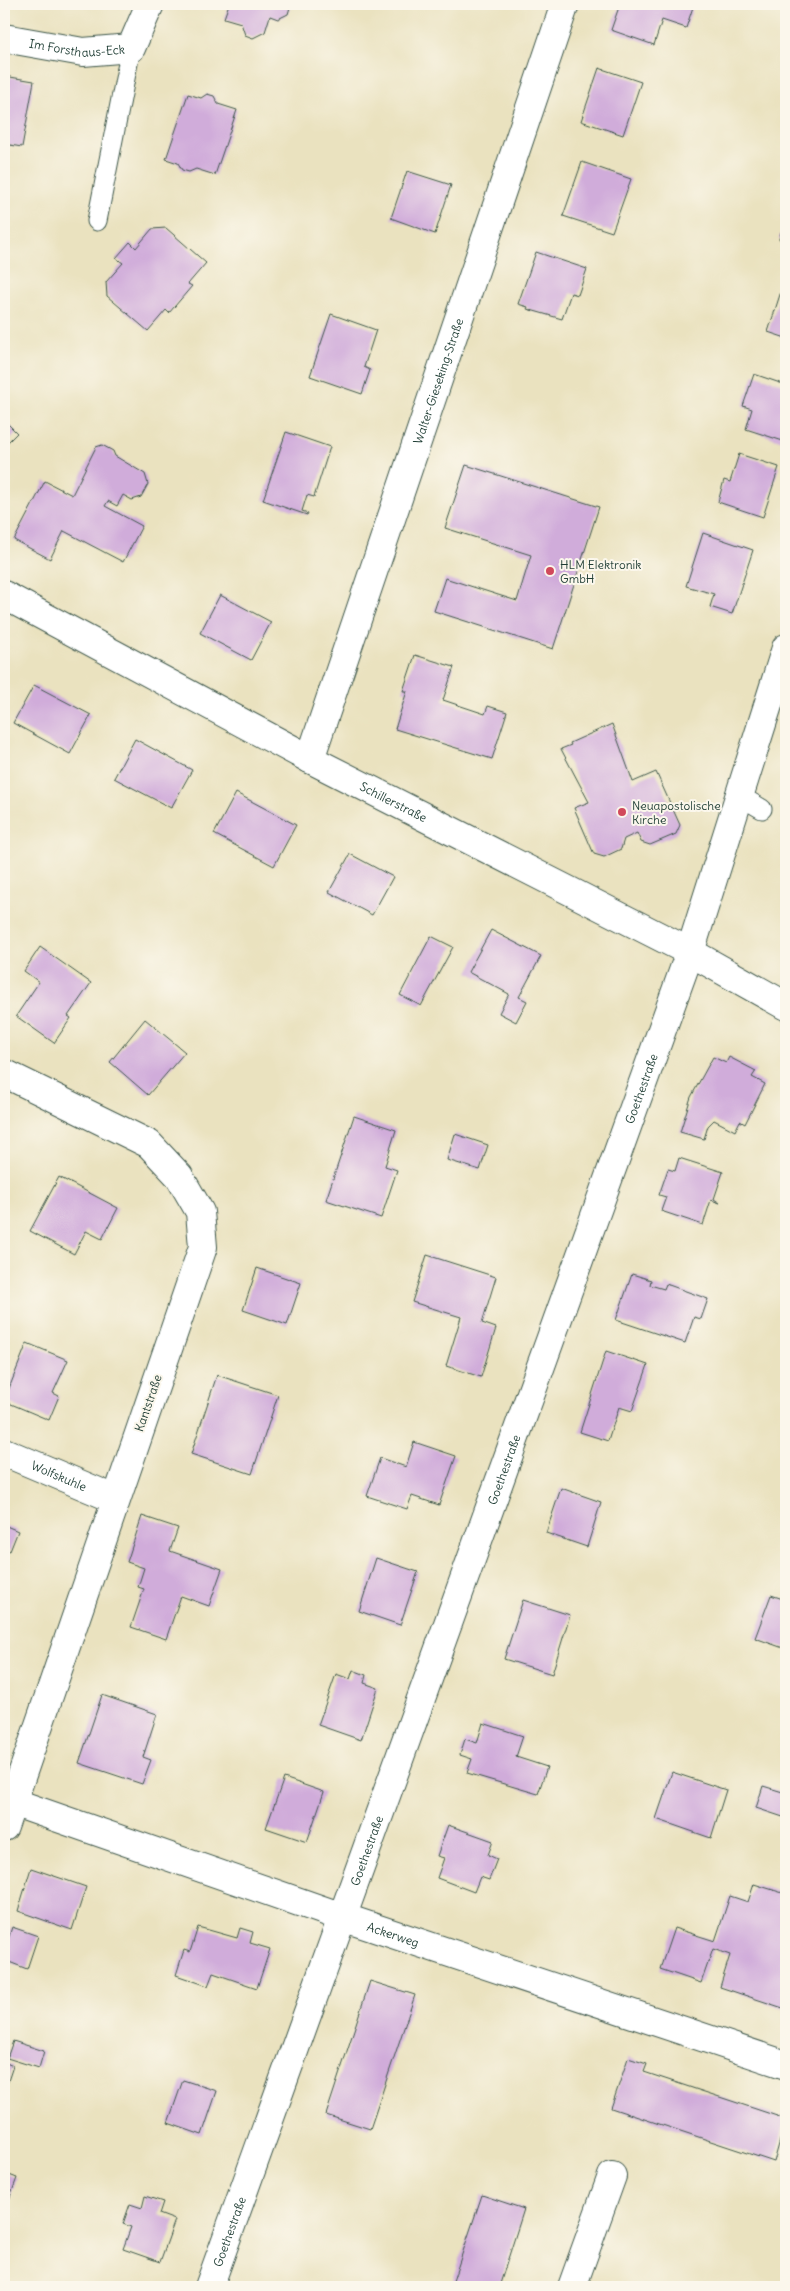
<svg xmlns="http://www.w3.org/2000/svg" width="790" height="2291" viewBox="0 0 790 2291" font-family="Delius,sans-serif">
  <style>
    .building { fill: #d0acda }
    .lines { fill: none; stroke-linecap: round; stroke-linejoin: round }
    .lane-casing { stroke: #3d5649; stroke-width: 21 }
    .street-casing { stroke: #3d5649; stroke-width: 30 }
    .lane { stroke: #fff; stroke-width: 19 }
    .street { stroke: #fff; stroke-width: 28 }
    .poi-dot { fill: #d1495b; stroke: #fbf7ec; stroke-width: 2 }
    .labels { text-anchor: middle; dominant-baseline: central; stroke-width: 4; stroke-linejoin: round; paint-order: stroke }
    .street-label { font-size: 12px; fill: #1f3d34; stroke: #fbf7ec }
    .poi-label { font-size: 12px; fill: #1f3d34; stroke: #fbf7ec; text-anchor: start }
  </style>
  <rect width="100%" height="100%" fill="#fbf7ec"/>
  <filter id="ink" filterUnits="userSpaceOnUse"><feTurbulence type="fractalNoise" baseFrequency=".02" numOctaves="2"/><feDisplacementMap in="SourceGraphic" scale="10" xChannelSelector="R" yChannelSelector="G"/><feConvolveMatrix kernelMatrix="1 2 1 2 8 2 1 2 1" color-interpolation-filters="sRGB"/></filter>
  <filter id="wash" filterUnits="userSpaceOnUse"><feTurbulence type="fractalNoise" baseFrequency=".0096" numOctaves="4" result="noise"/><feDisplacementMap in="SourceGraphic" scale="20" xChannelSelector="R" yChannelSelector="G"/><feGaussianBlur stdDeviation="1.12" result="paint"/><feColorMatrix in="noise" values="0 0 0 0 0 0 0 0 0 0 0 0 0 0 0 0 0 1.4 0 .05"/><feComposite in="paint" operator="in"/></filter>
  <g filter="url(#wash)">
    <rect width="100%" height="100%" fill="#eae2bf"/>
    <g id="blocks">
      <path class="building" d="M229,4H291L288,14L278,19L270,16L265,32L253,38L245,35L241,23L224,18Z
        M620,4H694L686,28L662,20L654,45L611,30Z
        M599,68L641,82L623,135L581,121Z
        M4,76L34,81L22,147L4,144Z
        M188,94L201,98L207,94L214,96L218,104L237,110L215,175L196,169L189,172L182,170L178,163L166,159Z
        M582,162L631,179L612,232L563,216Z
        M407,171L451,185L435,234L391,218Z
        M786,217V241L779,239Z
        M166,228L206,263L188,284L192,286L169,313L166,310L148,331L107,296L106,282L123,263L116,258L130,242L136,248L152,229Z
        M536,252L587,269L578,295L571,293L562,319L527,309L528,307L518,304Z
        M784,282L786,283V338L768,332Z
        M331,314L376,330L364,367L370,370L362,394L310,376Z
        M754,374L786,385V442L746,429L752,409L743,406Z
        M4,413L7,416L6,422L17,433L4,446Z
        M286,432L330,447L314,497L307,495L302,511L308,513L307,515L263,500Z
        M102,445L113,451L115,456L145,474L148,484L141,497L132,500L123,495L117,506L108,501L105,506L142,526L123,562L64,531L50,559L14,540L45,481L72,495L96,447Z
        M739,454L779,467L763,517L718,502L724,480L730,482Z
        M466,465L599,507L553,649L434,611L445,578L517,601L531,555L445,528Z
        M703,533L753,550L732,614L710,607L714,594L686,586Z
        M220,595L271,622L251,660L200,633Z
        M415,655L454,667L443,700L485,714L488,706L507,712L492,759L395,729L407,691H403Z
        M34,685L91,715L70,754L13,723Z
        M612,724L633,782L656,772L680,825L676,834L650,845L641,842L637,833L624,839L621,849L604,857L594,854L574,808L589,802L561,749L571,745L570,743Z
        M135,739L192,770L171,808L114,778Z
        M236,793L296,825L274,866L214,834Z
        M350,854L393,877L372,915L329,892Z
        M491,930L541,956L519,997L527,1001L516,1022L499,1013L509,994L468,972Z
        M431,936L453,947L421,1006L400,995Z
        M40,947L91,983L68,1016L71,1018L54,1043L16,1016L39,982L24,971Z
        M145,1019L185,1052L148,1095L110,1062Z
        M713,1057L726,1063L729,1057L756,1071L752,1077L765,1084L745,1124L740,1121L735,1131L714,1120L708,1126L704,1139L680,1132L691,1097Z
        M354,1116L396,1130L385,1166L397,1170L381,1218L326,1200Z
        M455,1134L488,1145L480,1170L447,1160Z
        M679,1158L723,1172L714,1199L720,1203L711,1200L703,1225L661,1211L666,1197L659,1195L668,1169L675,1171Z
        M59,1177L118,1208L102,1239L86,1231L74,1254L30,1231Z
        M427,1255L496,1277L482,1323L496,1328L481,1377L446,1366L461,1317L412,1302Z
        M257,1268L301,1283L287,1325L243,1310Z
        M632,1274L651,1280L650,1285L664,1289L666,1284L708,1299L701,1319L694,1317L685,1343L616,1320Z
        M27,1343L68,1360L53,1393L59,1396L49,1420L4,1401Z
        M606,1351L648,1365L632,1411L619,1407L608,1441L580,1432Z
        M217,1375L278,1395L252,1474L191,1454Z
        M414,1442L456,1456L439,1505L412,1496L407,1509L367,1496L380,1458L406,1467Z
        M561,1488L601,1502L587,1547L546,1533Z
        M142,1516L178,1528L170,1551L222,1569L209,1606L181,1596L166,1639L131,1627L144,1589L138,1587L144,1568L127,1562Z
        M4,1525L18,1531L10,1551L5,1549L4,1552Z
        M376,1558L418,1572L400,1625L359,1611Z
        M771,1595L786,1600V1649L755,1638Z
        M523,1600L570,1615L552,1674L504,1659Z
        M353,1670L366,1675L364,1683L378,1688L361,1740L318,1725L336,1674L350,1679Z
        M102,1695L157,1714L143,1757L151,1760L142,1784L79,1763Z
        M483,1723L523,1736L516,1757L547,1767L538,1794L467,1773L472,1759L460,1755L465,1739L477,1743Z
        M672,1772L726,1790L711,1838L656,1819Z
        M284,1778L324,1792L307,1842L266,1828Z
        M763,1786L786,1793V1818L756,1808Z
        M448,1825L493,1841L488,1855L497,1859L489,1880L480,1877L474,1892L437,1878L444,1858L437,1856Z
        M31,1868L86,1887L72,1930L18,1911Z
        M754,1884L786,1894V2009L720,1987L730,1955L713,1949L701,1983L660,1969L674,1928L715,1941L730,1896L748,1902Z
        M12,1927L38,1936L27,1969L4,1960V1952Z
        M198,1927L237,1938L240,1928L253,1932L250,1943L270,1949L257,1988L213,1973L208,1986L176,1975L184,1950L190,1952Z
        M370,1981L415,1995L370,2129L326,2115Z
        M13,2041L44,2051L39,2068L7,2058Z
        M628,2058L647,2064L644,2072L786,2119L774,2162L611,2108Z
        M4,2062L13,2066L4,2093Z
        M183,2080L217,2091L202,2135L168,2123Z
        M4,2173L17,2178L7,2205L4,2204Z
        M482,2195L524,2209L499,2287H451Z
        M145,2196L163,2202L159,2214L175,2220L160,2262L123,2249L131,2227L123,2224L130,2204L142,2208Z"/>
    </g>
  </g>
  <g filter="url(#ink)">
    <use href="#blocks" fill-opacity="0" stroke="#3d5649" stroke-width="1"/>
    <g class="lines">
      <defs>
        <path id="lane" d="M97,221L131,48
          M740,796L762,809"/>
        <g id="street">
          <path id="s1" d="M4,38L83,52L131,48L150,4"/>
          <path id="s2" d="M4,595L310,759L690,952L786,1006"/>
          <path id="s3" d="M310,759L565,4"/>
          <path d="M4,1073L149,1144L179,1176L200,1212L203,1247L4,1827"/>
          <path id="s4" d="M4,1452L115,1499"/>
          <path id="s5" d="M4,1799L342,1917L786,2065"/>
          <path id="s6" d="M209,2287L690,952L786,648"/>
          <path d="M572,2287L612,2176"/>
        </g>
      </defs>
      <use href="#lane" class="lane-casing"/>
      <use href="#street" class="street-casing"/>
      <use href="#lane" class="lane"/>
      <use href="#street" class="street"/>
    </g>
  </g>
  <g class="poi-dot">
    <circle cx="550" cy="571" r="5"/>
    <circle cx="622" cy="812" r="5"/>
  </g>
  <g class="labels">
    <g class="street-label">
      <text stroke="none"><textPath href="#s1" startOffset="74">Im Forsthaus-Eck</textPath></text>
      <text stroke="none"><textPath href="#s3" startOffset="399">Walter-Gieseking-Straße</textPath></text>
      <text stroke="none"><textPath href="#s2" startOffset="441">Schillerstraße</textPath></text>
      <text stroke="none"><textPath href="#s6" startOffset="1274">Goethestraße</textPath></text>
      <text transform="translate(148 1403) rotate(-71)">Kantstraße</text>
      <text stroke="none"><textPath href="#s6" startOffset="869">Goethestraße</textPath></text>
      <text stroke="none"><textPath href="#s4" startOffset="60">Wolfskuhle</textPath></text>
      <text stroke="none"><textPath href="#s6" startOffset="464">Goethestraße</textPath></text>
      <text stroke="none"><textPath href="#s5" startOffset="412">Ackerweg</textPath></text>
      <text stroke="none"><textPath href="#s6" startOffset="59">Goethestraße</textPath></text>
    </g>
    <g class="poi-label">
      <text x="560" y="564">HLM Elektronik<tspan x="560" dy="14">GmbH</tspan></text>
      <text x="632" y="805">Neuapostolische<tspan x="632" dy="14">Kirche</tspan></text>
    </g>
  </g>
  <rect width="790" height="2291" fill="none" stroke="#fbf7ec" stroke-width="20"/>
</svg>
